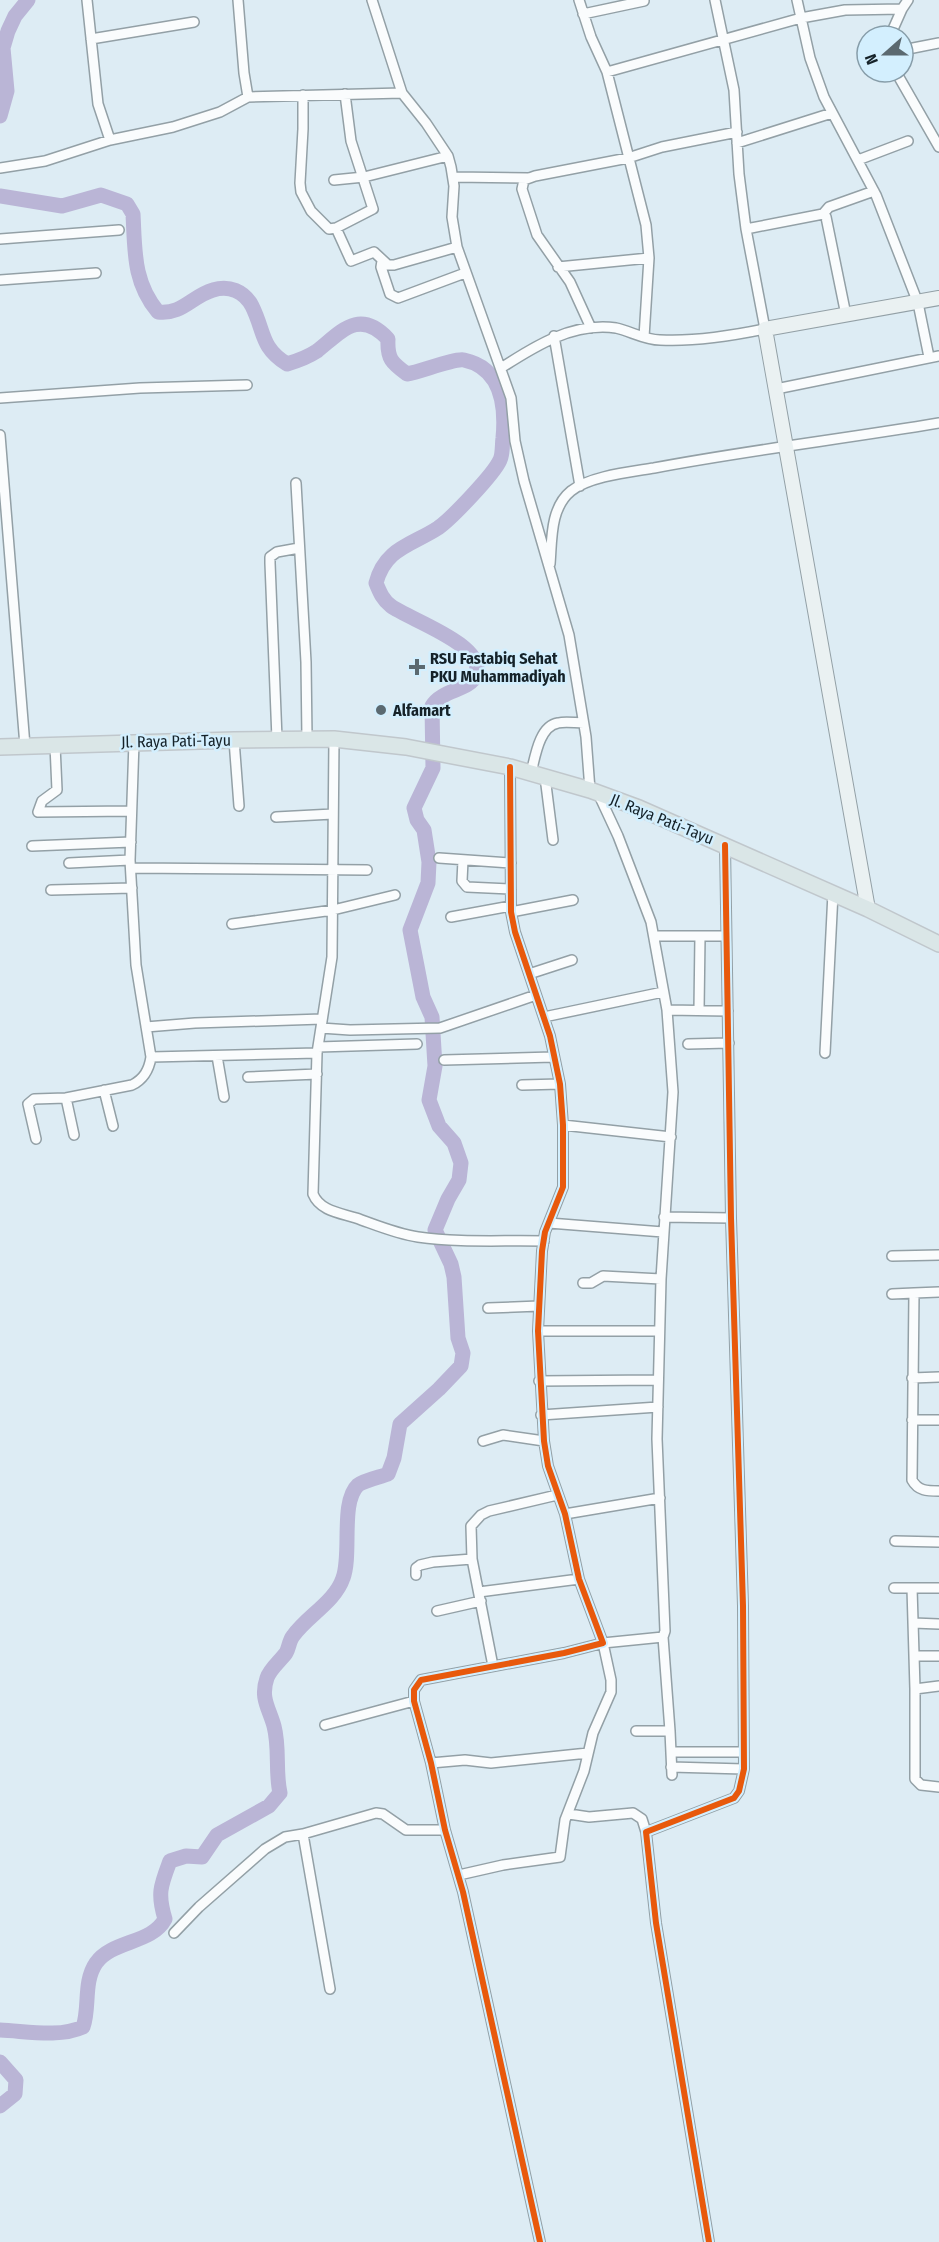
<svg xmlns="http://www.w3.org/2000/svg" width="939" height="2242" viewBox="0 0 939 2242" font-family="'Fira Sans Condensed',sans-serif">
  <style>
    .lines { fill: none; stroke-linecap: round; stroke-linejoin: round }
    .river { stroke: #bab5d6; stroke-width: 15 }
    .street-casing { stroke: #93a0a6; stroke-width: 12 }
    .secondary-casing { stroke: #93a0a6; stroke-width: 16 }
    .primary-casing { stroke: #c0c7cc; stroke-width: 18 }
    .street { stroke: #fafcfd; stroke-width: 9 }
    .secondary { stroke: #eaf1f2; stroke-width: 14 }
    .primary { stroke: #dae6e7; stroke-width: 15 }
    .cycleway-casing { stroke: #d3effe; stroke-width: 10 }
    .cycleway { stroke: #e8590c; stroke-width: 6 }
    .poi-dot { fill: #5b6970; stroke: #d3effe; stroke-width: 2 }
    .labels { text-anchor: middle; dominant-baseline: central; stroke-width: 5; stroke-linejoin: round; paint-order: stroke }
    .poi-label { font-size: 16px; font-weight: bold; fill: #152229; stroke: #d3effe; text-anchor: start }
    .street-label { font-size: 16px; fill: #152229; stroke: #d3effe }
  </style>
  <rect width="100%" height="100%" fill="#ddecf4"/>
  <g class="lines">
    <path class="river" d="M0,116L7,91L3,48L8,31L15,16L28,0
      M0,196L62,206L101,195L127,204L133,214C135,251 133,282 158,312C182,315 192,296 213,290C229,285 244,291 252,306C265,332 260,347 287,364C297,361 308,357 317,351C341,332 359,308 388,339C387,359 392,363 407,374C420,372 455,358 464,360C502,368 506,406 503,438C502,444 503,454 500,460C494,474 451,519 438,528C412,545 385,548 376,583C380,593 383,600 391,606C410,620 487,645 476,675C470,691 442,689 432,706L433,768L414,808L417,820L424,830L429,862L428,883L410,930L423,997L432,1017L435,1066L429,1100L439,1126L454,1143L461,1163L459,1180L448,1199L435,1230L451,1264L454,1277L458,1338L463,1353L461,1366L439,1389L400,1424L394,1458L388,1474C380,1477 365,1480 358,1485C340,1502 352,1554 343,1578C335,1602 307,1616 293,1636C289,1641 289,1648 286,1653C280,1661 270,1669 267,1678C260,1698 269,1708 274,1726C280,1749 275,1771 280,1793L269,1806L217,1835L202,1857L186,1856L170,1861C161,1885 157,1893 165,1919C152,1944 112,1940 96,1963C83,1982 90,2008 83,2027C59,2038 26,2031 0,2030
      M0,2062L16,2080L15,2094L0,2106"/>
    <defs>
      <path id="street" d="M87,0L98,104L110,140
        M238,0L244,73L248,97
        M372,0L402,93L426,123L448,156L451,167L454,186L452,217L457,247L511,398L515,441L524,481L569,635L586,737L590,790
        M579,0L591,37L607,72L646,225L649,258L644,337
        M797,0L810,58L824,97L876,195L918,303L929,357
        M583,14L644,1
        M890,36L902,9
        M91,39L194,22
        M903,50L939,43
        M607,72L801,18L845,10L902,9L908,0
        M896,72L939,147
        M303,95V129L300,183L301,192L311,211L329,229L336,228L373,209L351,141L345,94
        M737,143L832,113
        M858,160L908,141
        M0,168L45,161L110,140L173,127L220,112L248,97L402,93
        M453,177L528,178
        M334,180L364,177L448,156
        M823,214L829,207L874,191
        M336,228L351,261L374,252L388,265H394L457,247
        M746,229L823,214L826,217L846,315
        M0,239L119,230
        M382,261L381,267L390,294L398,298L465,273
        M558,267L649,258
        M0,280L96,273
        M591,328L570,282L537,235L522,189L524,180L535,176L628,158L662,147L737,132
        M554,336L580,486
        M501,368C535,346 573,322 616,328C630,331 645,340 660,340C695,342 731,336 765,329L746,229L739,174L734,90L715,0
        M776,389L939,356
        M0,398L140,388L247,385
        M0,435L25,746
        M296,483L306,662L307,738
        M550,564C552,540 550,508 571,491C590,476 630,472 654,468C749,450 844,439 939,423
        M277,739L270,563V557L277,552L299,548
        M334,739L332,957L317,1053L313,1194C320,1211 340,1213 356,1218C376,1225 397,1234 418,1237C459,1243 502,1240 544,1241
        M234,740L239,806
        M55,745L57,790L42,801L38,812L131,811
        M510,767L511,912L515,932L550,1036L560,1084L563,1125V1187L545,1232L542,1251L538,1331L544,1441L548,1466L565,1514L579,1579L603,1643L564,1653L421,1680L414,1690V1701L431,1763L445,1830L463,1892L540,2242
        M531,773C535,758 539,726 558,723C566,721 575,723 583,723
        M545,777L553,840
        M276,817L333,814
        M32,846L131,842
        M439,858L511,863
        M463,860L462,881L467,887L511,889
        M69,863L130,860
        M131,868L367,870
        M51,890L132,888
        M511,912L573,900
        M451,917L511,906
        M232,924L333,910L395,895
        M654,936H726
        M529,974L572,960
        M667,1010L728,1011
        M699,1010L700,936
        M544,1017L663,992
        M146,1027L195,1023L322,1019
        M321,1028L350,1030L440,1028L536,995
        M688,1044L729,1043
        M318,1047L417,1044
        M825,1053L833,893
        M217,1056L224,1097
        M151,1057L317,1053
        M444,1060L553,1057
        M248,1077L317,1074
        M522,1085L560,1084
        M104,1090L113,1126
        M66,1098L74,1135
        M563,1125L671,1137
        M36,1139L28,1104L34,1099L66,1098L132,1085C144,1079 149,1070 151,1057L136,965L130,860L134,742
        M664,1217L731,1218
        M549,1223L663,1232
        M892,1256L939,1255
        M583,1283H591L603,1276L661,1279
        M939,1292L914,1293L912,1480C918,1491 927,1491 939,1491
        M892,1294L914,1293
        M488,1308L539,1306
        M538,1331H659
        M912,1378L939,1377
        M539,1381L658,1380
        M541,1415L658,1407
        M912,1420H939
        M483,1441L503,1435L544,1441
        M565,1514L660,1498
        M895,1541L939,1542
        M416,1575V1568L420,1565L433,1562L472,1559
        M894,1588H939
        M912,1588L915,1689V1779L921,1785L939,1787
        M479,1592L579,1579
        M437,1611L481,1601
        M913,1623L939,1624
        M914,1656H939
        M493,1666L472,1559L471,1526L481,1515L489,1511L557,1495
        M915,1689L939,1686
        M325,1725L414,1701
        M636,1731H670L663,1637
        M670,1731L672,1775
        M671,1752H744
        M431,1763L465,1760L491,1763L588,1753
        M671,1767L744,1769
        M569,1814L589,1817L633,1813L642,1819L646,1832
        M459,1875L503,1865L560,1857L565,1820L584,1771L593,1733L611,1692V1680L603,1643L663,1637L665,1631L657,1439L661,1279L673,1092L667,1010L651,922L618,836L598,793
        M174,1933L199,1907L265,1849L285,1837L303,1834
        M330,1989L303,1834L376,1813L383,1814L406,1830H445
        M709,2242L656,1923L646,1832L734,1798L739,1791L744,1769L743,1606L731,1218L725,845"/>
      <path id="secondary" d="M868,909L765,329L939,298"/>
      <path id="primary" d="M0,747L234,740L334,739L406,747L510,767L590,790L639,808L868,909L939,944"/>
    </defs>
    <use href="#street" class="street-casing"/>
    <use href="#secondary" class="secondary-casing"/>
    <use href="#primary" class="primary-casing"/>
    <use href="#street" class="street"/>
    <use href="#secondary" class="secondary"/>
    <use href="#primary" class="primary"/>
    <defs>
      <path id="cycleway" d="M510,767L511,912L515,932L550,1036L560,1084L563,1125V1187L545,1232L542,1251L538,1331L544,1441L548,1466L565,1514L579,1579L603,1643L564,1653L421,1680L414,1690V1701L431,1763L445,1830L463,1892L540,2242
        M709,2242L656,1923L646,1832L734,1798L739,1791L744,1769L743,1606L731,1218L725,845"/>
    </defs>
    <use href="#cycleway" class="cycleway-casing"/>
    <use href="#cycleway" class="cycleway"/>
  </g>
  <g class="poi-dot">
    <path d="M414 658h6v6h6v6h-6v6h-6v-6h-6v-6h6z"/>
    <circle cx="381" cy="710" r="6"/>
  </g>
  <g class="labels">
    <g class="poi-label">
      <text x="430" y="658">RSU Fastabiq Sehat<tspan x="430" dy="18">PKU Muhammadiyah</tspan></text>
      <text x="393" y="710">Alfamart</text>
    </g>
    <g class="street-label">
      <text transform="translate(176 741) rotate(-1)">Jl. Raya Pati-Tayu</text>
      <text transform="translate(662 819) rotate(22)">Jl. Raya Pati-Tayu</text>
    </g>
  </g>
  <g transform="translate(885 54) rotate(249)"><circle r="28" fill="#d3effe" stroke="#879da9" stroke-width="1.5"/>
  <path d="M0-4.5L10 22L0 15L-10 22Z" fill="#5b6970"/>
  <text y="-9" font-size="16" font-weight="bold" text-anchor="middle" fill="#152229">N</text>
  </g>
</svg>
